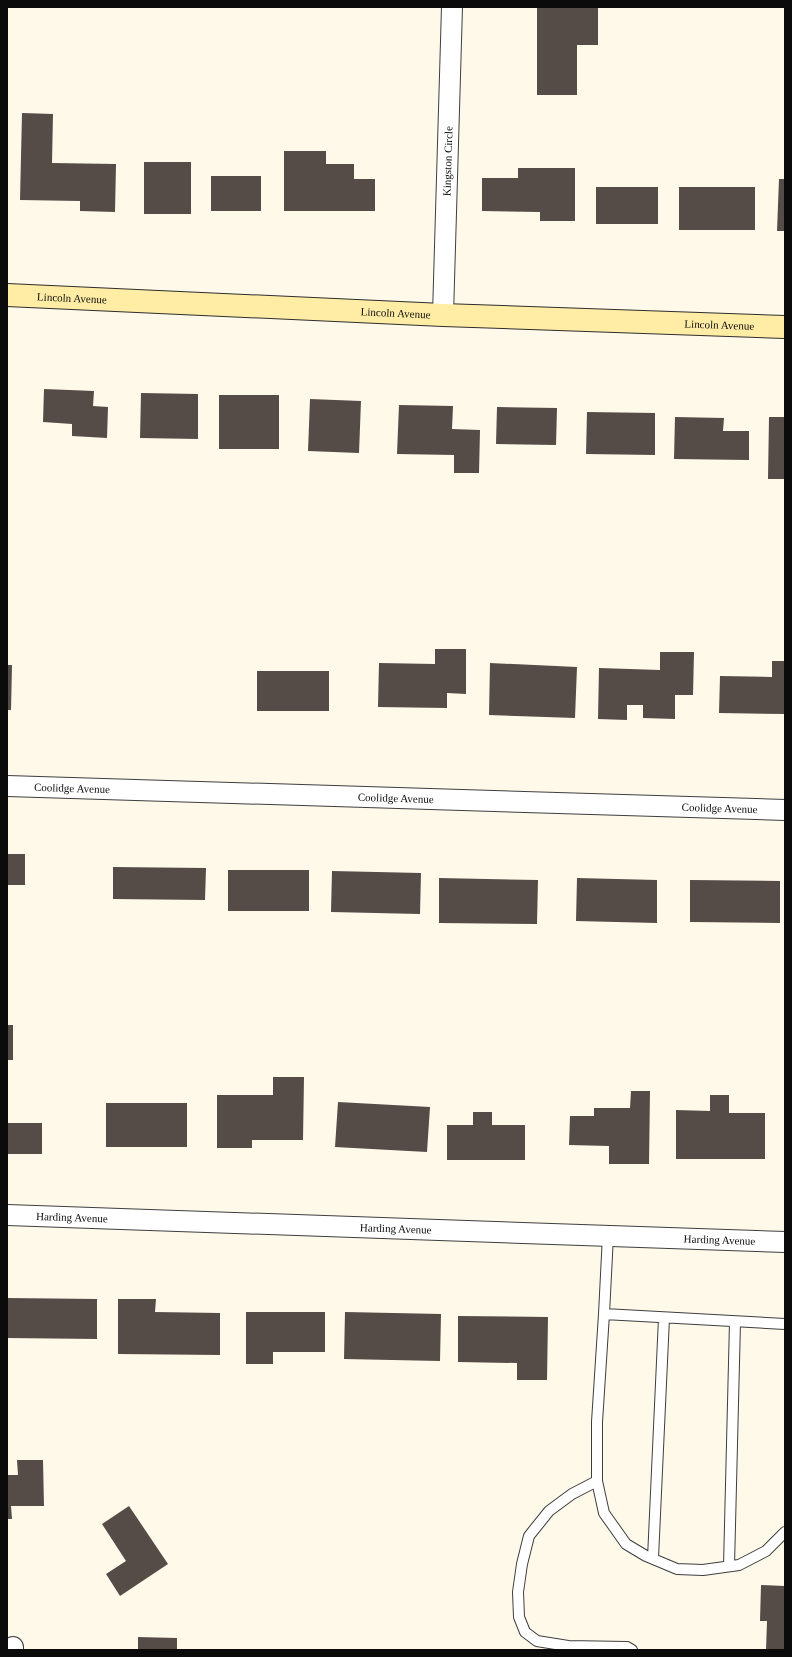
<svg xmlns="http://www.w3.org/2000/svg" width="792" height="1657" viewBox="0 0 792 1657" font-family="Georgia,serif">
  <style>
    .building { fill: #554b47 }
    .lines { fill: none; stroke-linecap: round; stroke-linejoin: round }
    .lane-casing { stroke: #3e3e3e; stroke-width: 12 }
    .street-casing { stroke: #3e3e3e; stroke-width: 22 }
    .secondary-casing { stroke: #2d2d2d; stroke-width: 24 }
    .lane { stroke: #fff; stroke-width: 10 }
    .street { stroke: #fff; stroke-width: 20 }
    .secondary { stroke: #ffeda5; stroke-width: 22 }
    .labels { text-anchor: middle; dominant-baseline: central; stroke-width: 4; stroke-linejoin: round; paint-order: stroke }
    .street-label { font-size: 11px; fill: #0b0b0b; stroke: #fff }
  </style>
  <rect width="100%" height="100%" fill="#fff9ea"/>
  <path class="building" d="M537,8H598V45H577V95H537Z
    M22,113L53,114L52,163L116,164L115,212L80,211V201L20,200Z
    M284,151H326V164H354V179H375V211H284Z
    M144,162H191V214H144Z
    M518,168H575V221H540V212L482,211V178H518Z
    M211,176H261V211H211Z
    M779,179H785V231H777Z
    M596,187H658V224H596Z
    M679,187H755V230H679Z
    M44,389L94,391L93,406L108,407L107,438L72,436V424L43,422Z
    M141,393L198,394V439L140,438Z
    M219,395H279V449H219Z
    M310,399L361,401L359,453L308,451Z
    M399,405L453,406L452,429L480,430L479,473H454V455L397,454Z
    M497,407L557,408L556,445L496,444Z
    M587,412L655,413V455L586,454Z
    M675,417L724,418L723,431H749V460L674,459Z
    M769,417H785V479H768Z
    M435,649H466V694L447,693V708L378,707L379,663L435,664Z
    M660,652H694L693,695H675V719L643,718V705H627V720L598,719L599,668L660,670Z
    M772,661H785V714L719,713L720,676L772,677Z
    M490,663L577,667L575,718L489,715Z
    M7,665H12L11,710H7Z
    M257,671H329V711H257Z
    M7,854H25V885H7Z
    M113,867L206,868L205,900L113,899Z
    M228,870H309V911H228Z
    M332,871L421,873L420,914L331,912Z
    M439,878L538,880L537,924L439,923Z
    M577,878L657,880V923L576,921Z
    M690,880L780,881V923L690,922Z
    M7,1025H13V1060H7Z
    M273,1077H304L303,1140H252V1148H217V1095H273Z
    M631,1091H650L649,1164H609V1146L569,1145L570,1116H594V1108H630Z
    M710,1095H729V1113H765V1159H676V1110L710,1111Z
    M338,1102L430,1107L427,1152L335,1147Z
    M106,1103H187V1147H106Z
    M473,1112H492V1125H525V1160H447V1125H473Z
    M7,1123H42V1154H7Z
    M7,1298L97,1299V1339L7,1338Z
    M118,1299H156L155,1312L220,1313V1355L118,1354Z
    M246,1312H325V1352H273V1364H246Z
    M345,1312L441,1314L440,1361L344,1359Z
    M458,1316L548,1317L547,1380H517V1363L458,1362Z
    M17,1460H43L44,1506H11L12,1519H7V1475H18Z
    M129,1506L168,1564L120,1596L106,1574L126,1561L102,1524Z
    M761,1585L785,1586V1650H766L767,1621H760Z
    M138,1637L177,1638V1650H138Z"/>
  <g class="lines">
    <defs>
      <path id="lane" d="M608,1235L604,1314L785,1324
        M604,1314L597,1422V1481L604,1513L626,1544L646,1556L677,1569L703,1570L739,1565L766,1551L785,1532
        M597,1481L572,1494L549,1511L529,1536L522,1564L518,1592L519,1617L525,1632L537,1641L568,1646L627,1647L632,1650
        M653,1558L664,1318
        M729,1566L735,1322"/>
      <g id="street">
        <path id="s1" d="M443,315L452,7"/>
        <path id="s2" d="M7,786L785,810"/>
        <path id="s3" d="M7,1215L785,1242"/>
        <path d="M13,1650V1647"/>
      </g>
      <g id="secondary">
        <path id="s4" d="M7,295L443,315L785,327"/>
      </g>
    </defs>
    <use href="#lane" class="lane-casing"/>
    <use href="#street" class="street-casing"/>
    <use href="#secondary" class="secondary-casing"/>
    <use href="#lane" class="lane"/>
    <use href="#street" class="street"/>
    <use href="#secondary" class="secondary"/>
  </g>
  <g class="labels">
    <g class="street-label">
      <text stroke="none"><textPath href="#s1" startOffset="154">Kingston Circle</textPath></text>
      <text stroke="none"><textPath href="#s4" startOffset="65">Lincoln Avenue</textPath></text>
      <text stroke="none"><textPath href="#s4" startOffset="389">Lincoln Avenue</textPath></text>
      <text stroke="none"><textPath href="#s4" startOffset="713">Lincoln Avenue</textPath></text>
      <text stroke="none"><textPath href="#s2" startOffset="65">Coolidge Avenue</textPath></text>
      <text stroke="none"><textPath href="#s2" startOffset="389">Coolidge Avenue</textPath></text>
      <text stroke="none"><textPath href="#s2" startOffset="713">Coolidge Avenue</textPath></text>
      <text stroke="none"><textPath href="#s3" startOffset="65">Harding Avenue</textPath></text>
      <text stroke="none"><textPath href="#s3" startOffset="389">Harding Avenue</textPath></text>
      <text stroke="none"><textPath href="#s3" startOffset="713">Harding Avenue</textPath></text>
    </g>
  </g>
  <rect width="792" height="1657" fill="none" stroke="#0b0b0b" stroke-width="16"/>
</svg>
